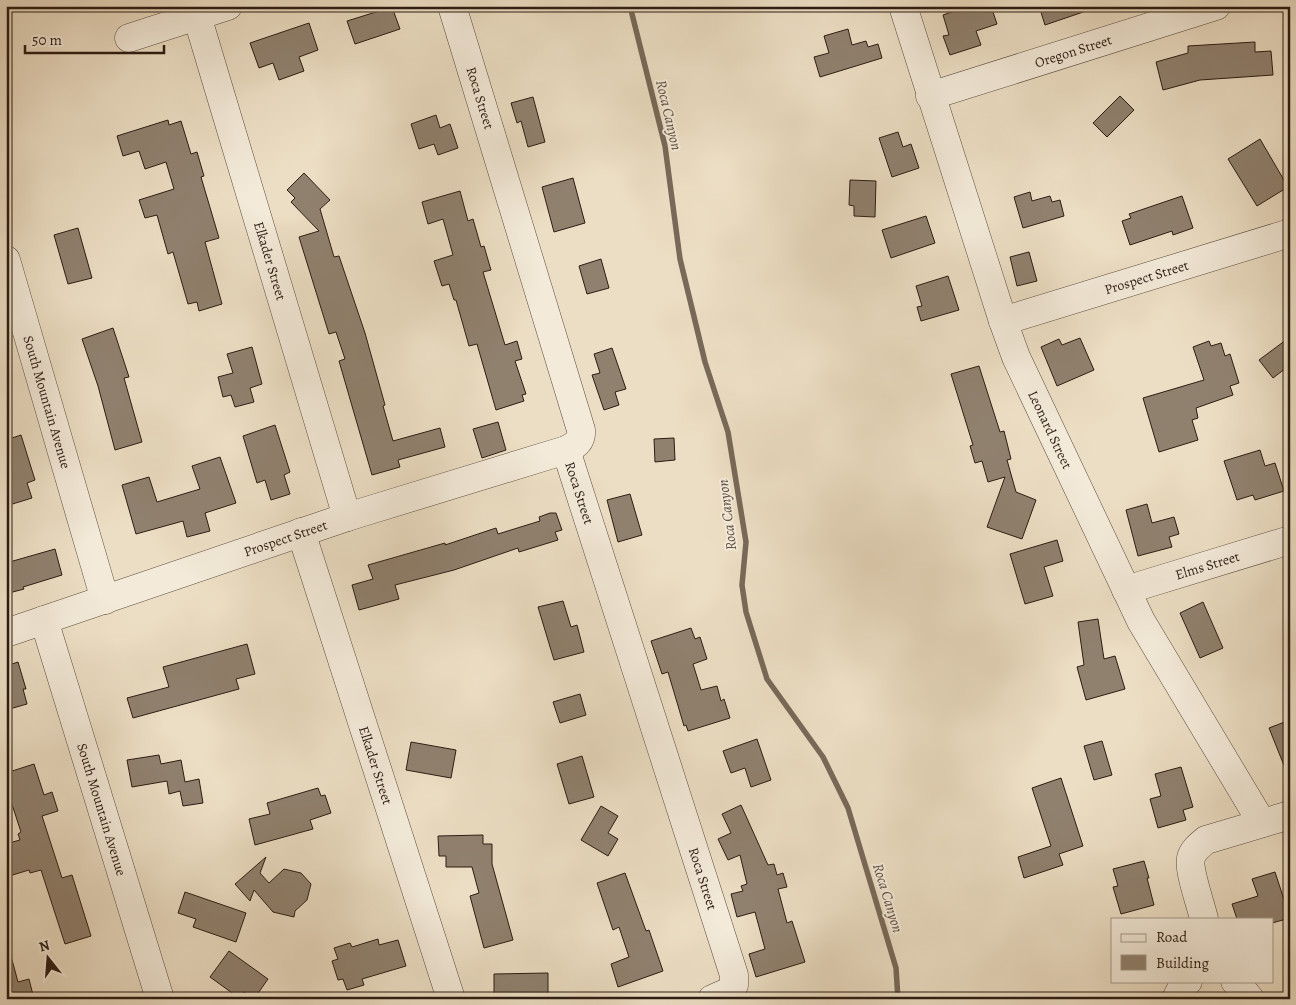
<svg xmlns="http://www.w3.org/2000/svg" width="1296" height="1005" viewBox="0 0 1296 1005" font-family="Alegreya,serif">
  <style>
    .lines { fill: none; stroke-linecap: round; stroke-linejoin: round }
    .stream { stroke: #786959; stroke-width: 5.5 }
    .building { fill: #90816f; stroke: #2c1c13 }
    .minor-casing { stroke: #5c4c3f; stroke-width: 29 }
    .minor { stroke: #f3ead9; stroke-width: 28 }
    .labels { text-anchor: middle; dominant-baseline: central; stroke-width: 4; stroke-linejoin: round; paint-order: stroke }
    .street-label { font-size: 14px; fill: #2c1c13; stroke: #f3ead9 }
    .water-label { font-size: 15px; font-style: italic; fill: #5f4f42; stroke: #f3ead9 }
  </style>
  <rect width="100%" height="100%" fill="#ecdec4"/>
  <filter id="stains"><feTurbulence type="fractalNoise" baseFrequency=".004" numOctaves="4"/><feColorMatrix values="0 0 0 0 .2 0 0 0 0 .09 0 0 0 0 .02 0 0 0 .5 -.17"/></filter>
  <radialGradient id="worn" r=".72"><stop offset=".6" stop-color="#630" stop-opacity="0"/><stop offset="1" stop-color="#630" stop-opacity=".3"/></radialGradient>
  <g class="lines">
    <path class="stream" d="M630,6L665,146L680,259L705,362L728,432L746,542L742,585L746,612L767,679L823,757L848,808L896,968L898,999"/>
  </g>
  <path class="building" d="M969,6H991L997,24L976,31L981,45L950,55L943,36L949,35L943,15Z
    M1039,6H1091L1092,9L1045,25Z
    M392,7L400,29L355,44L347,21Z
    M309,23L318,50L299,57L304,71L279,80L273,63L259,68L250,43Z
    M848,29L852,45L866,41L868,47L878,44L882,58L820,77L814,57L829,53L824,36Z
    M1255,42V52L1271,51L1273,75L1200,80L1163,90L1156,62L1188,53V46Z
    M1120,96L1134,110L1107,137L1093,123Z
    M533,97L545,142L528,147L521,121L517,123L511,103Z
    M436,115L440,128L450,124L458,148L438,155L434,144L419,149L411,124Z
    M168,120L169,125L181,121L191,154L197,152L204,176L201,177L219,238L205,242L222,304L199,311L197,302L188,304L173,252L168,254L157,215L145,218L139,200L174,189L166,162L145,169L139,151L123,156L117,136Z
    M898,132L903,147L911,144L919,168L892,177L879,138Z
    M1260,139L1288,187L1257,206L1228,159Z
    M304,173L330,200L320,209L334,257L339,256L365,333L385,405L383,406L393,441L440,428L445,447L398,460L400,467L372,475L339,361L345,359L336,332L329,334L299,237L319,231L291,202L295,198L287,190Z
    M573,178L585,223L554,232L542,187Z
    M850,180L876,181L875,217L854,216V206L849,205Z
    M460,191L468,221L473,219L481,247L484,246L491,270L483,272L505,345L517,341L522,359L515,361L526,394L522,395L524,401L496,410L477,344L469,346L456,300H454L449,284L442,286L434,261L453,255L443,219L428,224L422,202Z
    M1030,192L1032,201L1050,196L1052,202L1060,200L1064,216L1023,228L1014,197Z
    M1182,196L1193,228L1173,235L1172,231L1130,245L1122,221L1131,218L1129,214Z
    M926,216L935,243L891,258L882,230Z
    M78,228L92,278L68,284L54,235Z
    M1029,252L1037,281L1017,286L1010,257Z
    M601,259L609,288L587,294L579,266Z
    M948,276L959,310L921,321L917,307L922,306L916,286Z
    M113,328L129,377L124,378L142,442L115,450L98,386L82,339Z
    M1290,337V365L1273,378L1259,360Z
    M1080,338L1094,370L1057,386L1041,347L1059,339L1062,345Z
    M1209,341L1211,346L1221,343L1225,356L1230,354L1239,383L1230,386L1233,395L1196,408L1198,418L1192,420L1198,440L1159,452L1143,398L1204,380L1193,347Z
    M252,347L262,384L250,388L254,402L235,407L231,395L223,397L218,377L233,373L227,354Z
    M612,348L626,389L615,392L619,405L604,410L592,375L600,373L594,354Z
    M979,366L1000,432L1004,431L1011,459L1007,460L1016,492L1036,500L1022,539L987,527L1005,477L988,482L982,461L975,463L970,446L973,445L951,374Z
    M498,422L506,450L482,458L473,429Z
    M275,425L290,472L284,475L290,494L271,500L265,480L257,483L243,436Z
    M21,435L35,480L27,483L32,498L6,506V440Z
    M674,438L675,460L655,462L654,439Z
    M1260,450L1265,466L1275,463L1284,491L1255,500L1253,495L1237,500L1224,461Z
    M220,457L236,503L205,513L210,531L187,537L183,521L136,534L122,485L149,477L157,502L200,489L192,466Z
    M630,494L642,535L618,542L607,500Z
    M1147,504L1152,523L1174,517L1179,534L1169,537L1172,547L1138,556L1126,510Z
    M550,513H556L562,530L555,532L558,540L519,552L518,548L454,570L395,585L399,599L359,610L352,585L373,579L368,565L445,543V545L496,528L498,534L540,521L539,517Z
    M1057,540L1063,561L1044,567L1053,596L1025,604L1010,554Z
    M55,549L62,575L23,587L24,589L9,593L6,585V563Z
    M563,601L571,627L577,625L584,652L554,660L538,607Z
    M1203,602L1223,648L1200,658L1180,613Z
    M1098,619L1104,659L1115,656L1125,689L1086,700L1077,667L1084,665L1078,622Z
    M691,628L695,639L700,637L707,659L693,664L701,690L717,686L721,701L724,699L730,718L688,731L686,725L684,726L668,672L662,674L651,641Z
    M247,644L255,674L236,679L239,689L133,718L127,698L169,687L163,667Z
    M18,662L26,689H23L27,704L6,710V666Z
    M580,694L586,715L560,723L553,702Z
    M1290,720V778H1289L1269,728Z
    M757,739L771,780L751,787L745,768L731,773L723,751Z
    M1102,741L1112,775L1094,780L1084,746Z
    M411,742L456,750L451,778L406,770Z
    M159,755L161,764L181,760L185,782L199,779L203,803L183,806L180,791L169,794L167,781L132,787L127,760Z
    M582,756L594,797L569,804L557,764Z
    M34,764L44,795L52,792L58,811L42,816L62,878L72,875L91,936L65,944L41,870L30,873L29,870L6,877V849L10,848L9,843L20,840L18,834L21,832L6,786V773Z
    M1181,767L1193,807L1183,810L1186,820L1158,828L1150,799L1161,796L1155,774Z
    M1061,778L1083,846L1059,854L1063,865L1024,878L1018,857L1051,846L1032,788Z
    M318,788L321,796L325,795L331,813L310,820L313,829L255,845L249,819L270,814L267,803Z
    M741,805L768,865L774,864L777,875L783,873L787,887L778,889L787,923L792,921L805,962L756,977L749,954L765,949L755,912L737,917L731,894L743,891L741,886L747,884L740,855L728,860L718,839L731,833L722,814Z
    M601,806L618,816L608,833L618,839L608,856L581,840Z
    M483,835V844H492V864L513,940L484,948L470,896L479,893L472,867H446V856H439L438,836Z
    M266,857L260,873L269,883L284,869L301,873L311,884L307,900L295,911L294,917L273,912L254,890L250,901L235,884Z
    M1144,861L1149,878H1147L1154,905L1121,914L1113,887L1118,886L1113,869Z
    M1275,872L1290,918L1272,923V919H1237L1232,904L1258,896L1252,879Z
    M625,873L646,931L649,930L663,971L618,987L611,964L629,957L619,927L613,930L597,883Z
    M185,892L246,913L236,942L193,927L196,919L178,913Z
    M378,939L379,945L398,940L406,966L362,979L364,985L347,990L343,979L338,980L332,961L338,959L334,948L350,943L352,947Z
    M229,951L268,979L254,999L244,992L239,998L210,977Z
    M6,956H11L18,982L29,979L34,999H6Z
    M548,973V999H494V974Z"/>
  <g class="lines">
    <defs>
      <g id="minor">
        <path id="s1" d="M194,6L347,517"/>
        <path id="s2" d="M903,6L1003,321L1016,357L1141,621L1262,823"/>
        <path d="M129,38L228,6"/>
        <path id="s3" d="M930,96L1216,6"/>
        <path id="s4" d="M6,260L105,600"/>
        <path id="s5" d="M1003,321L1290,233"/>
        <path id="s6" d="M566,450L734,975V985L728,992L712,999"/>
        <path id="s7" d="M301,532L451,999"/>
        <path id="s8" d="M1126,590L1290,540"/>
        <path id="s9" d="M44,620L160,999"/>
        <path id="s10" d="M6,633L347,517L566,450C576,445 582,441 581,430L452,6"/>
        <path d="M1204,919C1201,905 1188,870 1191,858C1193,850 1200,845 1206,840L1290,815"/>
        <path d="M1235,981L1250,999"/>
        <path d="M1176,999L1182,987L1188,981"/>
      </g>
    </defs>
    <use href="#minor" class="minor-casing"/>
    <use href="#minor" class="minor"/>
  </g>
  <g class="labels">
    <g class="street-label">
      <text stroke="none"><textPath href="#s3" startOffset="150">Oregon Street</textPath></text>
      <text transform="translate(480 98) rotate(73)">Roca Street</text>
      <text stroke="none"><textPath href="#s1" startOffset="266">Elkader Street</textPath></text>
      <text stroke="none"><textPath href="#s5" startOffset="150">Prospect Street</textPath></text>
      <text stroke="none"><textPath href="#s4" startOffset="148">South Mountain Avenue</textPath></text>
      <text stroke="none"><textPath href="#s2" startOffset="449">Leonard Street</textPath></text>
      <text stroke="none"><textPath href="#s6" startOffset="45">Roca Street</textPath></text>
      <text stroke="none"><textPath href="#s10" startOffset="295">Prospect Street</textPath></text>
      <text stroke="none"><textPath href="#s8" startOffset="85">Elms Street</textPath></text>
      <text stroke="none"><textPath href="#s7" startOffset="245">Elkader Street</textPath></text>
      <text stroke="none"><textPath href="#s9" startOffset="198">South Mountain Avenue</textPath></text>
      <text stroke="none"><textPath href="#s6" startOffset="450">Roca Street</textPath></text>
    </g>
    <g class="water-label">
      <text transform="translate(669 115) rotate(77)">Roca Canyon</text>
      <text transform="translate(727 515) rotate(-97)">Roca Canyon</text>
      <text transform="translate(888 898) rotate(73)">Roca Canyon</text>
    </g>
  </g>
  <rect width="1296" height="1005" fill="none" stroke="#ecdec4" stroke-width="25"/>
  <rect x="8" y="8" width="1281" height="990" fill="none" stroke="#2c1c13" stroke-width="2.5"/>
  <rect x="12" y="12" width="1271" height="980" fill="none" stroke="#2c1c13"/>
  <rect x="1111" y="918" width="162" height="65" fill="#f3ead9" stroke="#a3988a"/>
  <rect x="1121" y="934" width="25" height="8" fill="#f3ead9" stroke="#a3988a"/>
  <text x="1156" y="942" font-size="15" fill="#2c1c13">Road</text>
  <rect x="1121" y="955" width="25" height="15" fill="#90816f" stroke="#a3988a"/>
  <text x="1156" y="968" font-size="15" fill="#2c1c13">Building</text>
  <g transform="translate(48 958) rotate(343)" stroke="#f3ead9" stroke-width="4" paint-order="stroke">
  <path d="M0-4L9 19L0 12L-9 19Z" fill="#2c1c13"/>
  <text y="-8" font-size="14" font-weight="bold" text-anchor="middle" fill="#2c1c13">N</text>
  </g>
  <path d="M25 45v8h139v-8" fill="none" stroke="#2c1c13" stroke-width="2.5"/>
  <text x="32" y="45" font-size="15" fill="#2c1c13" stroke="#f3ead9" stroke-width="4" paint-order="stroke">50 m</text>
  <rect width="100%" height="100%" filter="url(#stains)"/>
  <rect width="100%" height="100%" fill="url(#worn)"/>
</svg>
